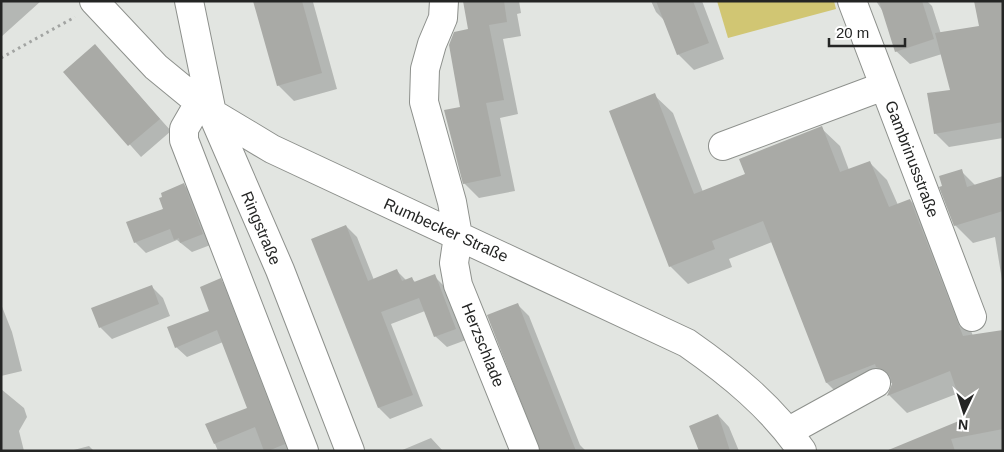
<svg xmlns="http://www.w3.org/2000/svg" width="1004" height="452" viewBox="0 0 1004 452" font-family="Arial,sans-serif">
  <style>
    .green { fill: #d1c673 }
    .shadow { fill: #0003 }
    .building { fill: #a9aaa6 }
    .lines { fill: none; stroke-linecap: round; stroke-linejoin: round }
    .minor-casing { stroke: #8d908c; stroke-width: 30 }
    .path { stroke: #a2a4a2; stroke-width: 3; stroke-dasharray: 2.5 4; stroke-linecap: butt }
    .minor { stroke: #fff; stroke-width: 28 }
    .labels { text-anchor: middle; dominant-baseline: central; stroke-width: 4.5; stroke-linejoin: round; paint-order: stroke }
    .street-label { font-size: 16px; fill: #242524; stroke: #fff }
  </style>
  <rect width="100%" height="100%" fill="#e2e5e1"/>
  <path class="green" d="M717,1H834L836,9L728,38Z"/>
  <path class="shadow" d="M1,1H41L1,37Z
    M254,1L313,2L337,89L294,101L278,85Z
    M464,1H519L521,13L517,14L521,36L503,39L518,114L500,118L515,191L479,198L464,183L462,108L470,30Z
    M651,1H702L724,59L694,70L678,54L666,22L656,12Z
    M876,1H927L932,6L941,34L980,27L1003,1V138L949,147L935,133L952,91L942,54L910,64L896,51L884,13Z
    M95,46L171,131L141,157L65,72Z
    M654,95L673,113L703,192L746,175L821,128L840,146L849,170L869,162L887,180L898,205L910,200L928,218L973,336L1003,331V451H904L968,419L959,393L907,413L889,395L894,382L845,401L827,383L772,242L729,259L732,267L688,284L670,266Z
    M961,171L976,186L1003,178V286L995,237L973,243L955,225Z
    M184,185L194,195L213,244L192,252L177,240L146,253L135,242Z
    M346,226L357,237L374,280L397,271L407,281L412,279L416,283L434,276L445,287L466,340L447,347L435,336L425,311L391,324L423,406L390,419L379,408L313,239Z
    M220,280L231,290L293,451H218L207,425L249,408L223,342L187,357L176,347L211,312Z
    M151,286L163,298L170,316L112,339L100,327Z
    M1,304L12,332L22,371L1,376Z
    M517,304L529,316L580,445L586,451H541Z
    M1,389L24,408L27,417L19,431L24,451H1Z
    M718,415L729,427L739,451H699Z
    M431,438L443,451H400Z
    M89,446L94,451H70Z"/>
  <path class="building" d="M253,1H302L322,73L277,86Z
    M463,1H504L507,22L489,25L504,100L486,103L501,176L463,184L444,110L460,107L449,45L454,32L468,29Z
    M656,1H693L709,43L677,55Z
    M879,1H922L934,39L895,52Z
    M974,1H1003V122L934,134L927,93L950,90L935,33L979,26Z
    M95,44L160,119L128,146L63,72Z
    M655,93L694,194L745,174L739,159L822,126L840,172L870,161L889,207L910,199L963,336L1003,330V429L951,439L955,451H886L966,418L950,371L887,396L892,384L890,376L884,370L876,367L875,364L826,383L763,221L712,241L715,249L669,267L609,111Z
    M962,169L967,187L1003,176V211L954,226L939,187L942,186L939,176Z
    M184,183L203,234L180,243L179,238L174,240L170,229L134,243L126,222L163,209L159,198L162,197L161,193Z
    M346,225L368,281L397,269L402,281L412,277L414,282L435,274L456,329L434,337L419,298L381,312L413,395L378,408L311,239Z
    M221,278L285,444L268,451H264L255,427L214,444L205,424L247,408L217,330L175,348L167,327L209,311L200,287Z
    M152,285L159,304L99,328L91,308Z
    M518,303L538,355L576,451H540L487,315Z
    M718,414L730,451H699L689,426Z"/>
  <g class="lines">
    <defs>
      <path id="minor" d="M94,1L156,67L212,113L272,149L687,343C730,373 772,407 802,451
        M189,1L212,113L280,270L350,451
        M444,1L443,18L432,44L425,69L424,102L452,202L458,236L454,263L458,285L525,451
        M852,1L972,317
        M199,103L184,129V140L304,451
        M723,146L884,86
        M789,431L876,383"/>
    </defs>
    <use href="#minor" class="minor-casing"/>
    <path class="path" d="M1,58L75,17"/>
    <use href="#minor" class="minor"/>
  </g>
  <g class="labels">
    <g class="street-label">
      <text transform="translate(912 159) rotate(69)">Gambrinusstraße</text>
      <text transform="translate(261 228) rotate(67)">Ringstraße</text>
      <text transform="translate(446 230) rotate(24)">Rumbecker Straße</text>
      <text transform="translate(483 345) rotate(68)">Herzschlade</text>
    </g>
  </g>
  <rect width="1004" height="452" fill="none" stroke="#242524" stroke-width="5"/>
  <g transform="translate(964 412) rotate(184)" stroke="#ffffff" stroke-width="4" paint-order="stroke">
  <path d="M0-4L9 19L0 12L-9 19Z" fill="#242524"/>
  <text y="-8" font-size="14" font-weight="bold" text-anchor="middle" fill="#242524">N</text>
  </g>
  <path d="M829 38v8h76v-8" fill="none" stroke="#242524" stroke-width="2.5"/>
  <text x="836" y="38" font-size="15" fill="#242524" stroke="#ffffff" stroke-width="4" paint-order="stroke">20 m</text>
</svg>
